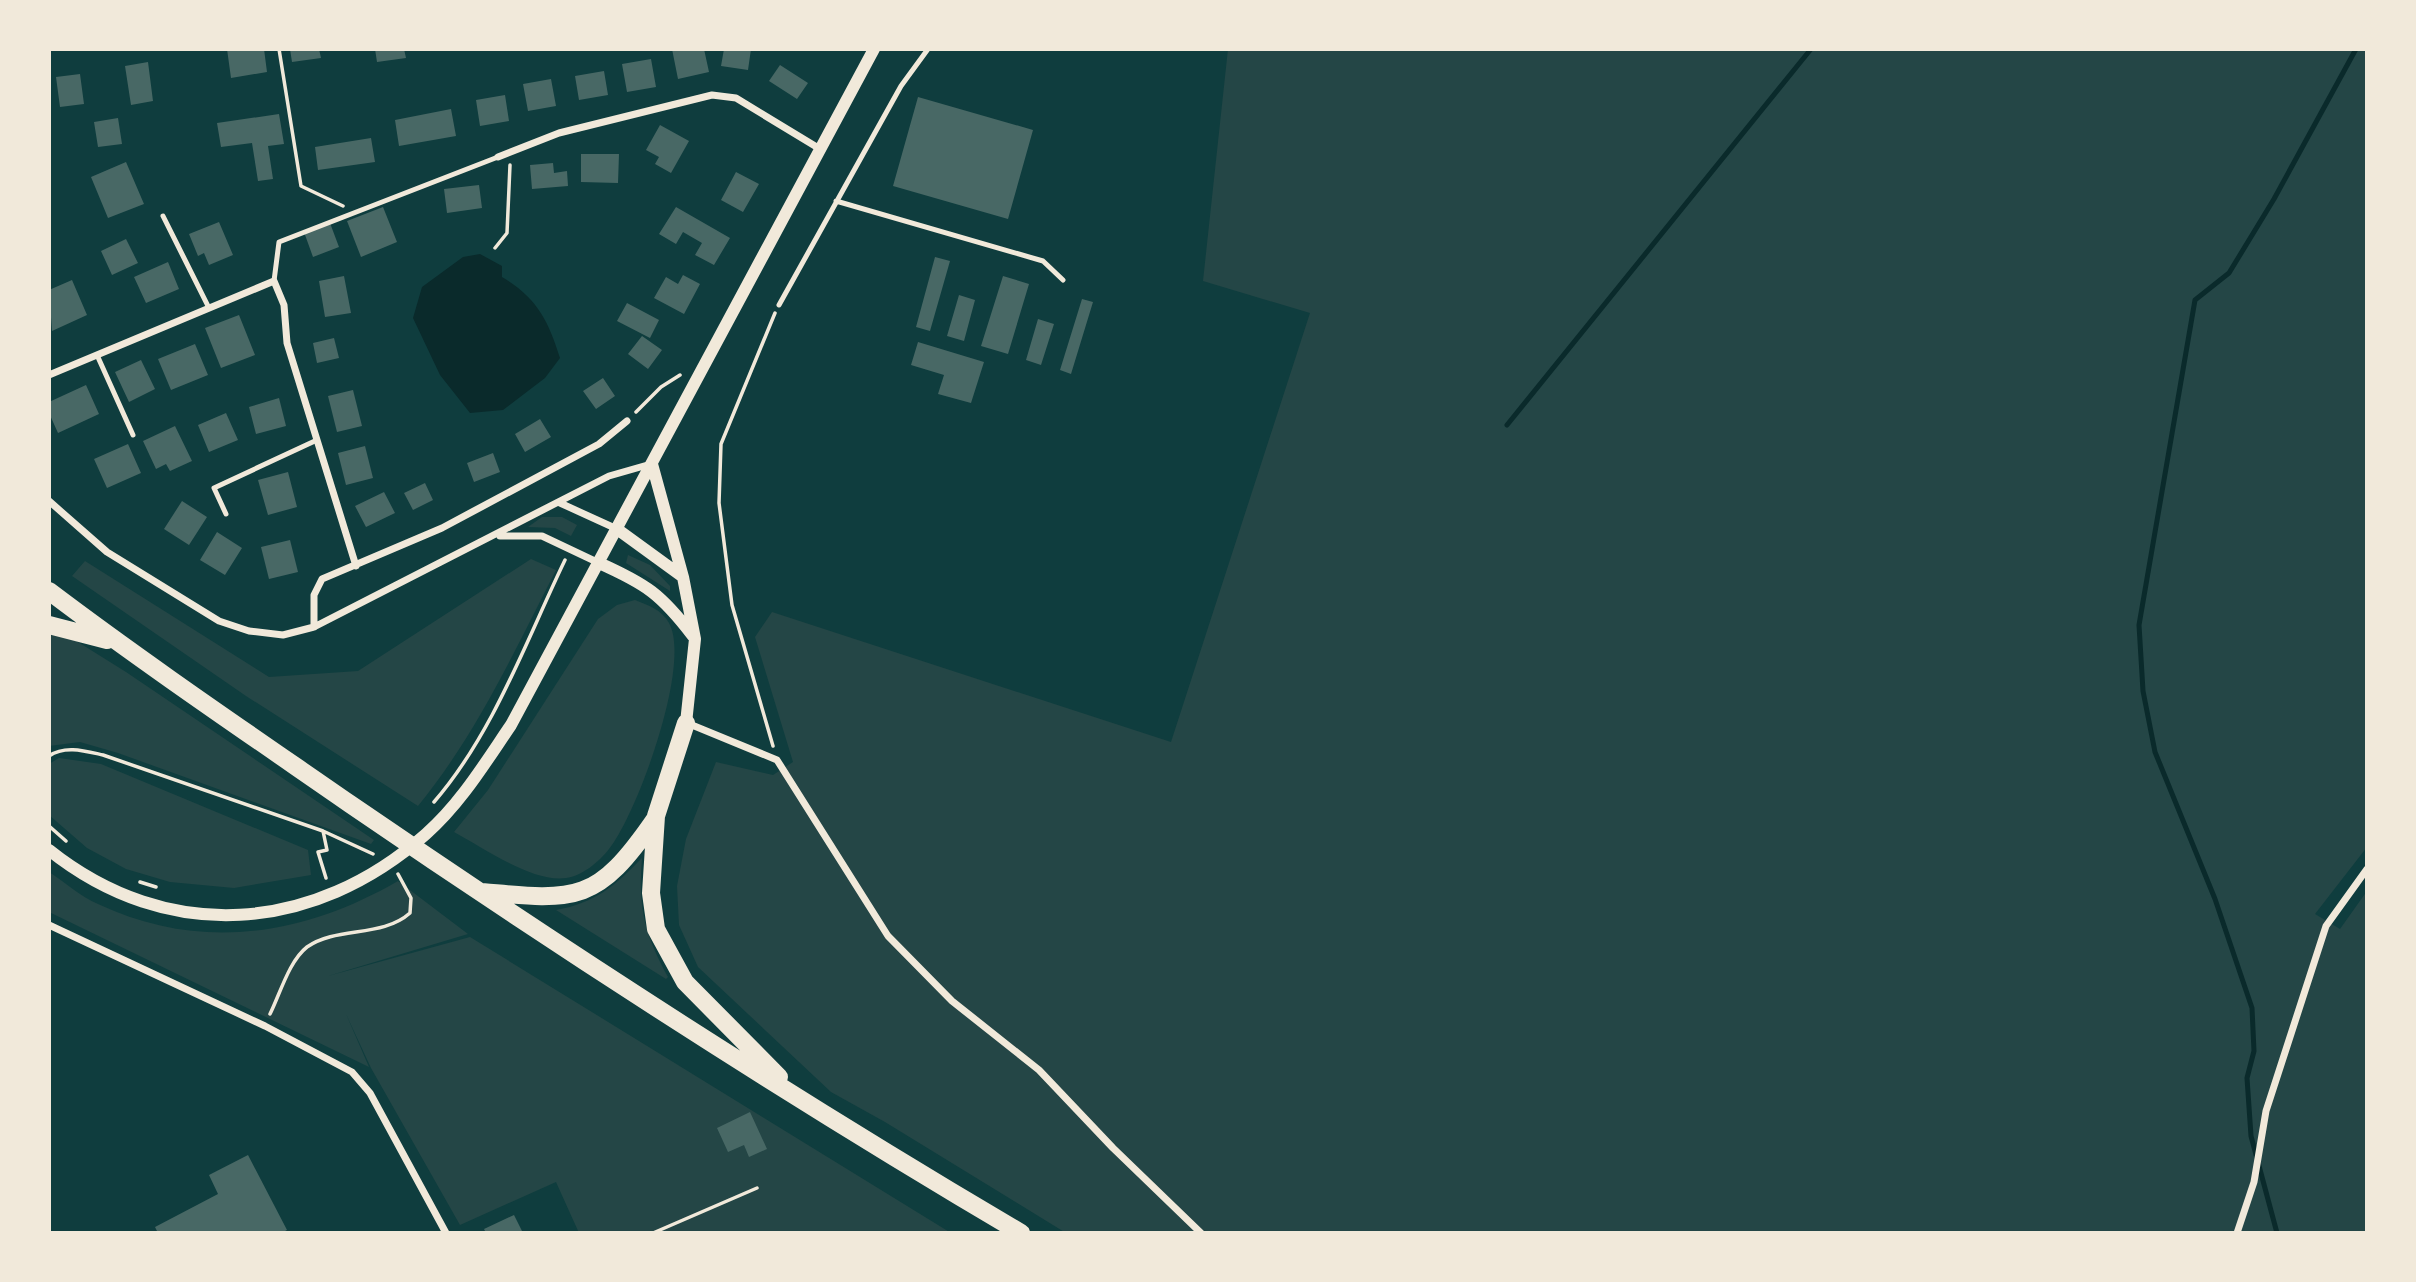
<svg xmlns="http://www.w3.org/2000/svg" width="2416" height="1282" viewBox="0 0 2416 1282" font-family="'IBM Plex Serif',serif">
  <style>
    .green { fill: #244646 }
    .water { fill: #0a2a2b }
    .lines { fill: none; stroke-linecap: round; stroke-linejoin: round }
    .stream { stroke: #0a2a2b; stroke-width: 5 }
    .building { fill: #486865 }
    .path { stroke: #f1e9da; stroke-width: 3.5 }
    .service { stroke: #f1e9da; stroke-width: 5 }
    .minor { stroke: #f1e9da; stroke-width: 7 }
    .tertiary { stroke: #f1e9da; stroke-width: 12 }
    .primary { stroke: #f1e9da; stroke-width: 18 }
  </style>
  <rect width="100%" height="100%" fill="#0f3d3e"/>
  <path class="green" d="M1228,49H2367V847L2315,914L2340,929L2367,891V1233H1066L885,1122L831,1092L698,967L679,925L677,886L686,839L716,762L773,775L793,762L755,637L772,612L1171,742L1310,313L1203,281Z
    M542,517H562L577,525L571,536L555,528L528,527Z
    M628,555L650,565L670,586V591L626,563Z
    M531,559L556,570C514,652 476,735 418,806L246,696L72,576L85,561L269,677L358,671Z
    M635,600C648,605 662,610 669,623C692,664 637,814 609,849C599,862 582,876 566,878C533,883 482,847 454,832L488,790L598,619L617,605Z
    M49,632H62L126,672L374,840L371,844L118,753L80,742L49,746Z
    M59,758L101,764L308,850L311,875L234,888L170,882L126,869L87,848L49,815V764Z
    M642,858C638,907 644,933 668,977L666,979L556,910C595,903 615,886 642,858Z
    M49,872C65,882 81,897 98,904C200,952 303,936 398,881L468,934L328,976L470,937L951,1233H579L556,1182L460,1225L371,1068L346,1014L369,1067L49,912Z"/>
  <path class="water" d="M480,254L502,266V277C537,298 548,320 560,358L545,378L503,410L470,413L440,375L413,318L422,287L463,257Z"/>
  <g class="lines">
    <path class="stream" d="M1507,425L1811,49
      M2277,1233L2251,1136L2247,1078L2254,1051L2252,1008L2215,899L2155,752L2143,691L2139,625L2195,300L2229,273L2274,199L2356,49"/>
  </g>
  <path class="building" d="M227,49H264L267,72L231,78Z
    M290,49H319L321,58L292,62Z
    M375,49H404L406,58L377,62Z
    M672,49H704L709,72L678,79Z
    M724,49H751L748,70L721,66Z
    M651,59L656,87L627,92L622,64Z
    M148,62L153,101L131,105L125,66Z
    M780,65L808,83L797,99L769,81Z
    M604,71L608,95L579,100L575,76Z
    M80,74L84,104L60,107L56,77Z
    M551,79L556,106L528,111L523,84Z
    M505,95L509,121L480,126L476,100Z
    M918,97L1033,130L1008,219L893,186Z
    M451,109L456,136L399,146L395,120Z
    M279,114L284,144L268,146L273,179L258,181L252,143L221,147L217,123Z
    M118,118L122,144L98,147L94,122Z
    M660,125L689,141L671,173L655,164L659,157L646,150Z
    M371,138L375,162L318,170L315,147Z
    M581,154H619L618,183L581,182Z
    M126,162L144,204L108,218L91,177Z
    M553,163L554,173L567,171L568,186L532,189L530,165Z
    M736,172L759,184L743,212L721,200Z
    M479,185L482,208L447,213L444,189Z
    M383,207L397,242L361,257L347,221Z
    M676,207L730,238L714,265L695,255L702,243L683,232L676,244L659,234Z
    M219,222L233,255L209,265L204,253L198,256L189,234Z
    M330,223L339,247L313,257L304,232Z
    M126,239L138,263L112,275L101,251Z
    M935,257L950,261L930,331L916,327Z
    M168,262L179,289L146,303L134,277Z
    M683,275L700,284L684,314L654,298L666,277L678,284Z
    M344,276L351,313L325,317L319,281Z
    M1003,276L1029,284L1008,354L981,346Z
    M72,280L87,315L52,331L49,290Z
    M959,295L975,300L964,341L947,336Z
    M1082,299L1093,302L1071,374L1060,370Z
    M627,303L659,320L650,338L617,321Z
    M239,315L255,355L221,368L205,328Z
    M1038,319L1054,324L1041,365L1026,360Z
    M642,336L662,350L648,369L628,354Z
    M334,338L339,358L317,363L313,343Z
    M918,342L984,362L971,403L938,394L944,375L911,365Z
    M195,344L208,375L171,390L158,359Z
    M141,360L155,389L129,402L115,372Z
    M603,378L615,396L596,409L583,391Z
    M86,385L99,414L58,433L49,413V402Z
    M353,390L362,426L337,432L328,396Z
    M279,398L286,426L256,434L249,407Z
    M226,413L238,440L209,452L198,425Z
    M540,419L551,437L525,452L515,434Z
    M175,426L192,461L170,471L166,464L156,469L143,441Z
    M128,444L141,473L107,488L94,459Z
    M365,446L373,478L346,485L338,453Z
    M493,453L500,472L474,482L467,463Z
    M288,472L297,507L268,515L258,480Z
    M425,483L433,500L413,510L404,493Z
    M384,492L395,513L366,527L355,506Z
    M182,501L207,517L189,545L164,529Z
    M217,532L242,548L225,575L200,560Z
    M290,540L298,572L269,579L261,547Z
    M750,1112L767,1149L749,1157L744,1145L728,1152L717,1128Z
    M248,1155L287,1230L281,1233H158L155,1227L218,1194L209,1175Z
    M514,1215L523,1233H486L484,1229Z"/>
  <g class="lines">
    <path class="path" d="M279,49L301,186L343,206
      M495,248L507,233L510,165
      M636,412L661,387L680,375
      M773,746L732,605L719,503L721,444L775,313
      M49,756C65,745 85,751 103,755L323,831L373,854
      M434,802C493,734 526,641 565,560
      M49,826L66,841
      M323,831L327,850L318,852L326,878
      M140,882L156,887
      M270,1014C280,994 289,961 307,947C337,926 382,938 410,913L411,898L398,874
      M653,1233L757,1188"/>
    <path class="service" d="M836,201L1043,261L1063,280
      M163,216L209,308
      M274,281L279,242L498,157
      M779,305L901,86L928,49
      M97,355L133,435
      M226,514L214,488L317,440"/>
    <path class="minor" d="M498,157L559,133L712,95L736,98L820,149
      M49,375L274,281L284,305L287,343L356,566
      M49,501L107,552L219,621L249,631L283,635L314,627L609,476L651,464
      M560,503L617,529
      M500,536H542L599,563
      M314,627V595L322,579L442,528L599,444L627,421
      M687,723L777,760L888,936L952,1001L1039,1070L1113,1148L1201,1233
      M49,925L265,1026L352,1072L370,1093L446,1233
      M2237,1233L2254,1182L2266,1111L2326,926L2367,869"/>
    <path class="tertiary" d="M652,464L683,577
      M617,529L683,577L695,639L686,723
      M599,563C646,584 661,594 693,636
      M49,850C168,945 314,933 426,834C461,803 485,763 511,725L874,49"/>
    <path class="primary" d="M49,591C147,665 249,734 350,804C569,954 792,1098 1021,1233
      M49,625L107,640
      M686,723L656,816L651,893L656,929L685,982L779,1077
      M481,892C578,901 597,903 655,819"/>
  </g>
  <rect width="2416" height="1282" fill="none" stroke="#f1e9da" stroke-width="102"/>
</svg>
